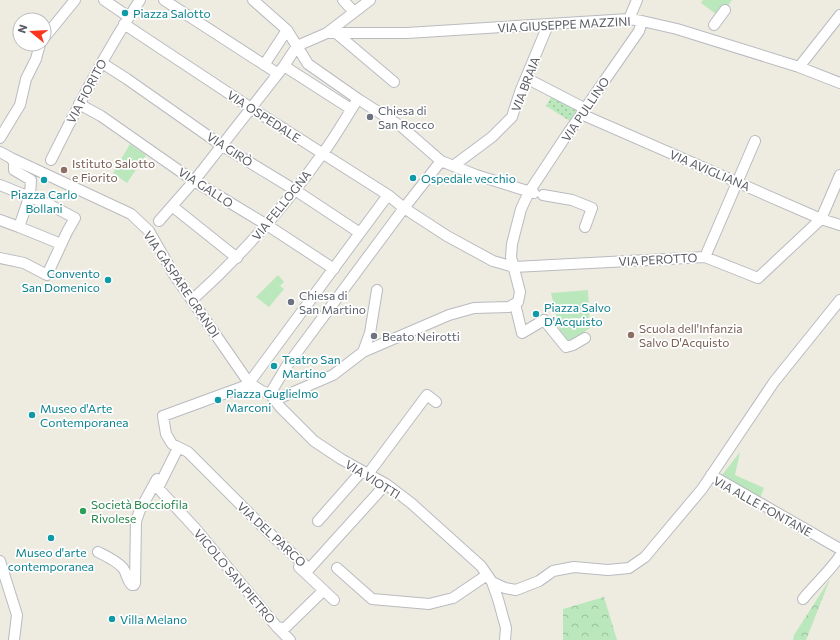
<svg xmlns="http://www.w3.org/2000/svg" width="840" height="640" viewBox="0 0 840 640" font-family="Commissioner,sans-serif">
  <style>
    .green { fill: #bae8bc }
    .forest { fill: url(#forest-crowns) }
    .garden { fill: url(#garden-dots) }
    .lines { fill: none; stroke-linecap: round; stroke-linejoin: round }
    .minor-casing { stroke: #b9bbc1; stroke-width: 12 }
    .minor { stroke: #fff; stroke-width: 10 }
    .culture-dot { fill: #0f9aa8; stroke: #fff; stroke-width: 1.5 }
    .worship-dot { fill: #6b7280; stroke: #fff; stroke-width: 1.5 }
    .education-dot { fill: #8d6e63; stroke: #fff; stroke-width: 1.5 }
    .leisure-dot { fill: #2e9e5b; stroke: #fff; stroke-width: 1.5 }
    .labels { text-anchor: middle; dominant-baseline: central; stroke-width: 3.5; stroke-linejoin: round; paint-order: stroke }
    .culture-label { font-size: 12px; fill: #0d838f; stroke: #fff; text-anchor: start }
    .street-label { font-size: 12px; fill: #595d63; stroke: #fff }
    .worship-label { font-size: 12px; fill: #5b616d; stroke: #fff; text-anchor: start }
    .education-label { font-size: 12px; fill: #785e54; stroke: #fff; text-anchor: start }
    .leisure-label { font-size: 12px; fill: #27864d; stroke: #fff; text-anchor: start }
  </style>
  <defs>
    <pattern id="forest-crowns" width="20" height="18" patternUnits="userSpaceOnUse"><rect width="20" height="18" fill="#bae8bc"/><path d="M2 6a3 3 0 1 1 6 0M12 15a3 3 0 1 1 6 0" fill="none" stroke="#9abf9c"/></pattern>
    <pattern id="garden-dots" width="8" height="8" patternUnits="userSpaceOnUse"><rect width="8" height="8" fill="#bae8bc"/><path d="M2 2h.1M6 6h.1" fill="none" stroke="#9abf9c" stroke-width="1.8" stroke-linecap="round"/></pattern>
  </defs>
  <rect width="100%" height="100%" fill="#eeebe0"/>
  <path class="green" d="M703,0H732L720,17L701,3Z
    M130,144L146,155L127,183L113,173Z
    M278,275L284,282L280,286L284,289L269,307L256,297Z
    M588,290L590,328L569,342L560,331L551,293Z
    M740,452L735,475L764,488L760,498L722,475Z"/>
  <path class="forest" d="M830,579L806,640H793L794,635Z
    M604,597L617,640H563V609Z"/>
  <path class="garden" d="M553,94L577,108L570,121L546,106Z"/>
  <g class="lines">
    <defs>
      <path id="minor" d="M104,0L129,17
        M164,0L277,73
        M253,0L287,30L308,64L358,99L402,127L441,161L476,175L534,193
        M343,0L354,12
        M629,19L637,0
        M124,24L251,108L388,195L404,208L447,236L493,261L514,267L705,257L758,278L821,219L840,175
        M714,25L725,10
        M327,33H407L629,19L642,21L677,29L799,67L840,83
        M336,33L394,82
        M44,38L75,0
        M297,46L327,33L370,0
        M102,63L127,79L221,145L295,190L360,233
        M264,65L287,30
        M284,66L351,109
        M799,67L840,15
        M526,78L584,108
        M79,104L101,116L194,181L267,225L334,269
        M581,114L821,219L840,225
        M0,138L20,105L26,79L36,59L40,44
        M0,152L11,158L131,214L149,231L173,273L249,383L262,391L270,394L281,408L314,441L341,459L386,484L411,503L481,566L492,582L498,599L506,628L505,640
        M11,158L14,162V170L31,180L30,195L19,227L61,244
        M51,160C78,106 106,51 140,0
        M453,166L492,137L512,117L520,92L548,25
        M0,185L50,205L75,218L67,232L47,275L24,263L0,258
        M543,195L572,200L592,208L585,227
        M172,206L237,258
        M0,220L19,227
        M159,221L194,181L284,66L297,46
        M705,257L755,141
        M192,300C241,256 285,206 323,153C336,136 346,117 358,99
        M515,304L522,333L544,320L566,347L573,345L585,338
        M363,352L370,333L377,290
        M270,394L286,367L404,208L441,161
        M275,400L333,375L363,352L449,315L474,308L509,307L518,302L520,292L511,257L512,244L521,209L529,192L566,136L639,31L642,21
        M178,448L158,488L195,528L277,627L282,628L286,627L323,591
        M368,474L427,395L436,402
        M711,475L840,549
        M386,484L309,569L265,529L188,452L172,444L166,434L163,416L245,386L249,383L388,195
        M318,521L362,471
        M98,552C106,556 117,561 123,568C127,573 127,581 132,585H134L135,583L136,521L140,510L157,479
        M0,561L17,615L14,640
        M299,567L334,600
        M337,568L372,599L429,604L453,598L487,575
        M492,582L505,588L516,590L539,581L553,571L574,567L608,570L629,568L645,557L702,489L774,382L840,300
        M803,599C815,584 829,572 840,556
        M277,627L290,640"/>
    </defs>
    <use href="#minor" class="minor-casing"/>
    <use href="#minor" class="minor"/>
  </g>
  <g class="culture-dot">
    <circle cx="125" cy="13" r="4"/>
    <circle cx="413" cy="178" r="4"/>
    <circle cx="44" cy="180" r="4"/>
    <circle cx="108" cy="280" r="4"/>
    <circle cx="536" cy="314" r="4"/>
    <circle cx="274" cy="366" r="4"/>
    <circle cx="218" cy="400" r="4"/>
    <circle cx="32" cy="415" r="4"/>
    <circle cx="51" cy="538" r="4"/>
    <circle cx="112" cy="619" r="4"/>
  </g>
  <g class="worship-dot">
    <circle cx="370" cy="117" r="4"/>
    <circle cx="291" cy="302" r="4"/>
    <circle cx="374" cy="336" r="4"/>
  </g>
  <g class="education-dot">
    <circle cx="64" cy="170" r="4"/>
    <circle cx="631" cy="335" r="4"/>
  </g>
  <circle class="leisure-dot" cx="83" cy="511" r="4"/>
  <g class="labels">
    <g class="culture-label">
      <text x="133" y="13">Piazza Salotto</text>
      <text x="421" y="178">Ospedale vecchio</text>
      <text x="44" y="194" text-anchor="middle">Piazza Carlo<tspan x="44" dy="14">Bollani</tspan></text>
      <text x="100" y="273" text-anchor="end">Convento<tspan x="100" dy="14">San Domenico</tspan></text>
      <text x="544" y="307">Piazza Salvo<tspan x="544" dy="14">D'Acquisto</tspan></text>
      <text x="282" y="359">Teatro San<tspan x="282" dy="14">Martino</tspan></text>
      <text x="226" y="393">Piazza Guglielmo<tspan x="226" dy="14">Marconi</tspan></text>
      <text x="40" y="408">Museo d'Arte<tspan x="40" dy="14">Contemporanea</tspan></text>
      <text x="51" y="552" text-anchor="middle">Museo d'arte<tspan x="51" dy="14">contemporanea</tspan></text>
      <text x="120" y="619">Villa Melano</text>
    </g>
    <g class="street-label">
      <text transform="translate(564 24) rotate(-3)">VIA GIUSEPPE MAZZINI</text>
      <text transform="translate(525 84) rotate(-69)">VIA BRAIA</text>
      <text transform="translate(86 91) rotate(-62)">VIA FIORITO</text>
      <text transform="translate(585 109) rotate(-56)">VIA PULLINO</text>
      <text transform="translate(264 116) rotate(33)">VIA OSPEDALE</text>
      <text transform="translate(230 149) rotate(33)">VIA GIRÒ</text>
      <text transform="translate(710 170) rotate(23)">VIA AVIGLIANA</text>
      <text transform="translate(206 187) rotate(33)">VIA GALLO</text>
      <text transform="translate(281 205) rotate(-51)">VIA FELLOGNA</text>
      <text transform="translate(658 259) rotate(-3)">VIA PEROTTO</text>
      <text transform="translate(182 284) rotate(56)">VIA GASPARE GRANDI</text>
      <text transform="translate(373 479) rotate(32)">VIA VIOTTI</text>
      <text transform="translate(763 506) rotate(29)">VIA ALLE FONTANE</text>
      <text transform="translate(272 534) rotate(43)">VIA DEL PARCO</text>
      <text transform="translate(235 576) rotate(50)">VICOLO SAN PIETRO</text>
    </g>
    <g class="worship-label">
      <text x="378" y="110">Chiesa di<tspan x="378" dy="14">San Rocco</tspan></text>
      <text x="299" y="295">Chiesa di<tspan x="299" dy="14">San Martino</tspan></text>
      <text x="382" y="336">Beato Neirotti</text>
    </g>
    <g class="education-label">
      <text x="72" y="163">Istituto Salotto<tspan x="72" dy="14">e Fiorito</tspan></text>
      <text x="639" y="328">Scuola dell'Infanzia<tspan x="639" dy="14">Salvo D'Acquisto</tspan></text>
    </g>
    <g class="leisure-label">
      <text x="91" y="504">Società Bocciofila<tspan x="91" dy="14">Rivolese</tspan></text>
    </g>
  </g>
  <g transform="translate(32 32) rotate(288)"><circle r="19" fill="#ffffff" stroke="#bdbec1"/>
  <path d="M0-3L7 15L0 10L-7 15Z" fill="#f9351c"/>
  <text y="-6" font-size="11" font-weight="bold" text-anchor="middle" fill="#595d63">N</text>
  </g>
</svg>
